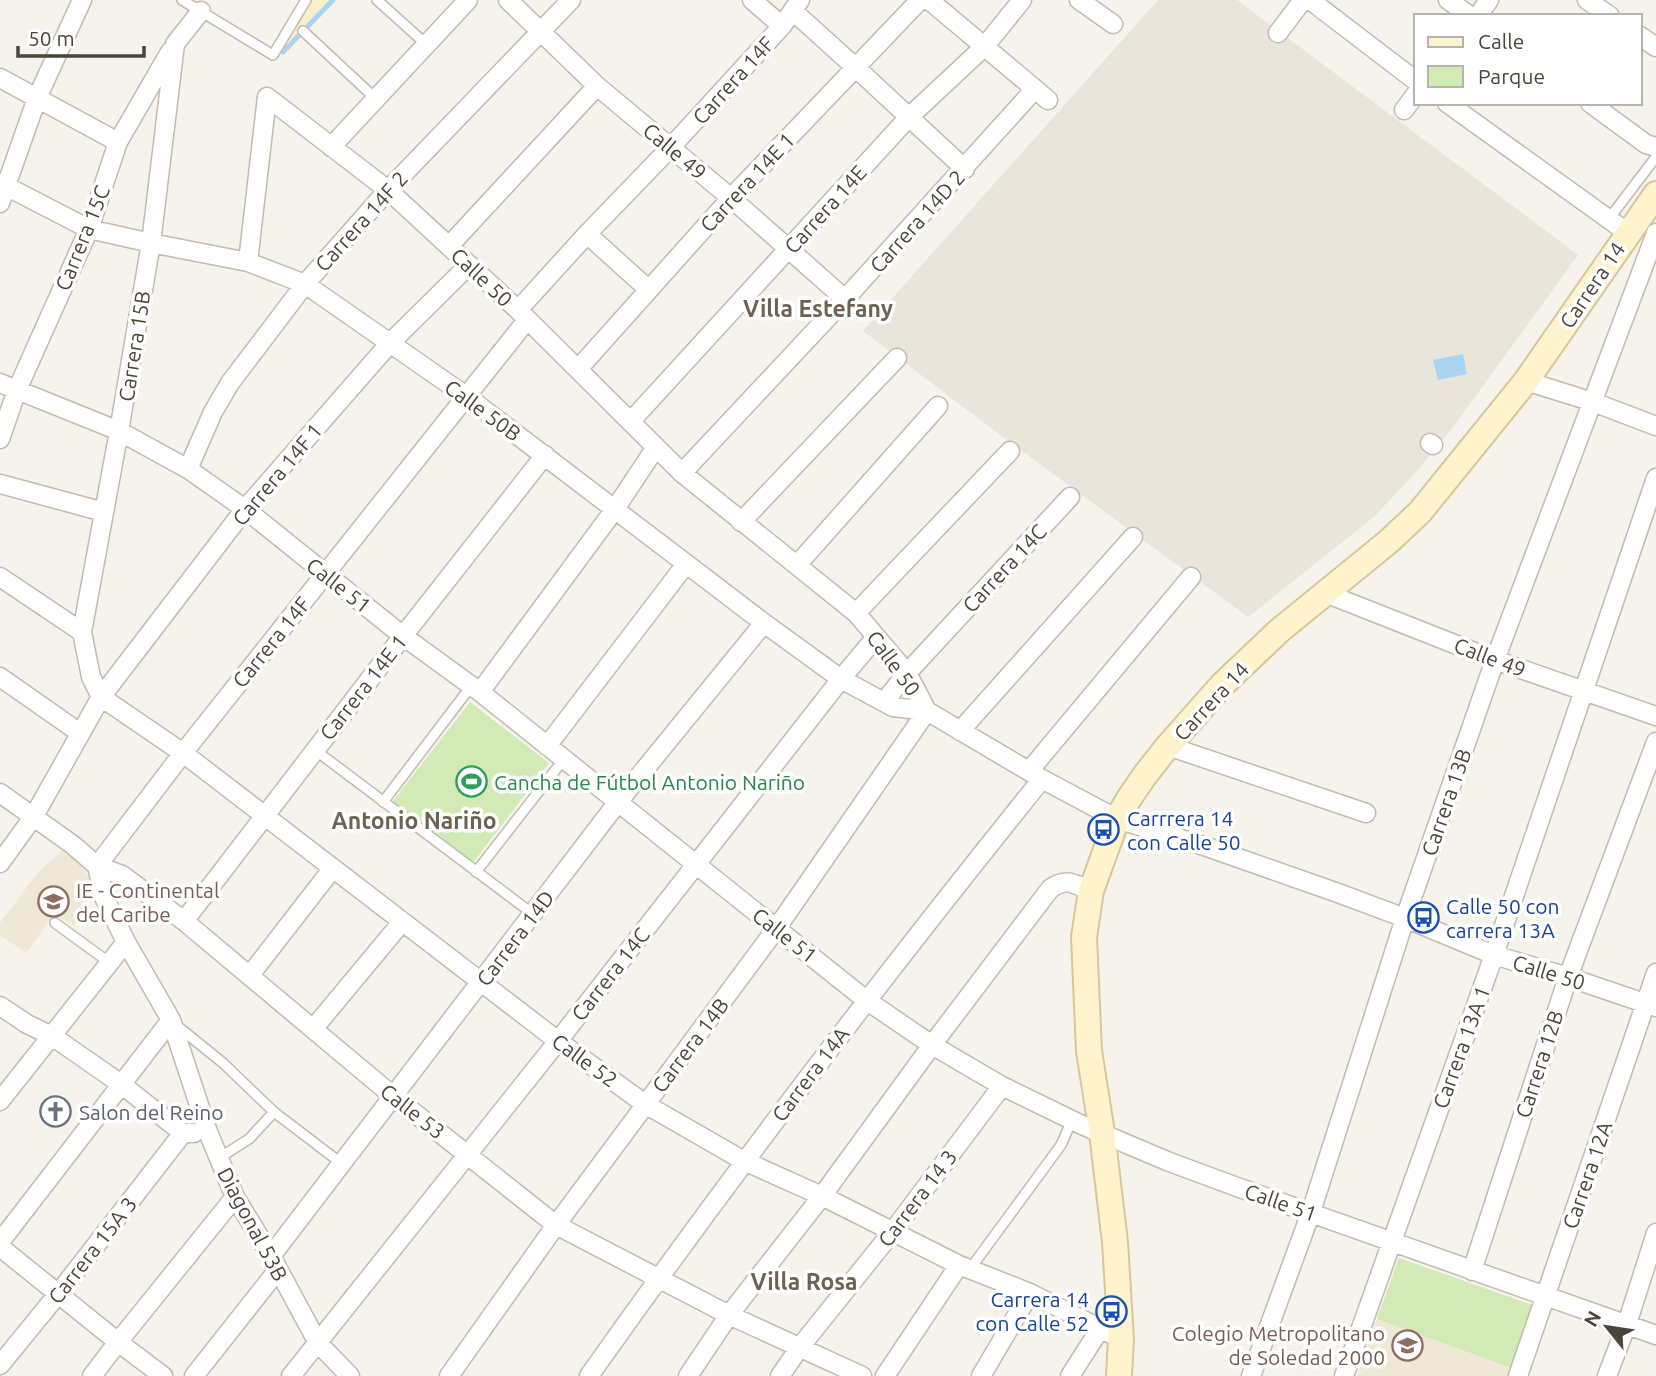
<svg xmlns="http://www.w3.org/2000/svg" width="1656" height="1376" viewBox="0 0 1656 1376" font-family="Ubuntu,sans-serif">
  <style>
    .residential { fill: #eae5da }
    .education { fill: #efe8d6 }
    .green { fill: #d2eab5 }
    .sand { fill: #f9efc9 }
    .water { fill: #a9d4f2 }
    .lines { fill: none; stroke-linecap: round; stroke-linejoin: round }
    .stream { stroke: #a9d4f2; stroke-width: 5 }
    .lane-casing { stroke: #c2bbae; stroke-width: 12 }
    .street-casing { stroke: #c2bbae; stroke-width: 21 }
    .secondary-casing { stroke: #d6c79b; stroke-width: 28 }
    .lane { stroke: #fff; stroke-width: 9 }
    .street { stroke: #fff; stroke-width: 18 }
    .secondary { stroke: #fff3cd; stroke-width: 24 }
    .labels { text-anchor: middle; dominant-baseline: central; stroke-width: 7; stroke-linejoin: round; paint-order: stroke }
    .street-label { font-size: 21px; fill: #4b4439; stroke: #fff }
    .leisure-label { font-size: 21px; fill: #27864d; stroke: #fff; text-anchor: start }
    .transit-label { font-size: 21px; fill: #164399; stroke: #fff; text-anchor: start }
    .education-label { font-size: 21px; fill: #785e54; stroke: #fff; text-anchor: start }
    .worship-label { font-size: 21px; fill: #5b616d; stroke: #fff; text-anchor: start }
    .neighbourhood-label { font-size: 23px; font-weight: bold; fill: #6e6250; stroke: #fff }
  </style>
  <rect width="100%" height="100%" fill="#f6f3ec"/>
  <path class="residential" d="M1158,0H1237L1578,255L1451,430L1416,472L1375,516L1248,617L1007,440L863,331Z"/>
  <path class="education" d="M67,847L76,858L98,892L74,926L54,914L26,953L0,935V923L39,871Z
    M1377,1319L1517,1370L1515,1376H1357Z"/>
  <path class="green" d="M470,702L549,763L473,863L393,801Z
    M1399,1258L1538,1307L1517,1370L1377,1319Z"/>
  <path class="sand" d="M309,0H329L284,48L279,49Z"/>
  <path class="water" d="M1463,354L1467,374L1438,380L1433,360Z"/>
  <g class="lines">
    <path class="stream" d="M283,52L333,0"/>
    <defs>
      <path id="lane" d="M182,0L273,55L306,0
        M377,0L427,45
        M303,31L376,99
        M1608,220L1656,157
        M315,750L533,914
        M383,802L472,685
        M476,872L564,759
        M55,923L110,963
        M176,1025L223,1063L274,1112L341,1163
        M219,1158L249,1139L274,1112
        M970,1269L1061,1145L1072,1120"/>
      <path id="street" d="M508,0L597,86L731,198L845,299
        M752,0L782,26
        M929,0L1048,100
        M1079,0L1113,24
        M1310,0L1416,81
        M1448,0L1470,16
        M1587,0L1610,16
        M201,11L175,44L151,243L119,431L82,632L91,677L101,697L183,753L558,1041L645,1104L744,1161L822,1196L959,1265L1030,1293L1121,1339
        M793,11L855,67L965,169
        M1478,16L1489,0
        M1278,33L1303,0
        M1640,36L1656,47
        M0,78L118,142
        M267,97L388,190L518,310L682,473L856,613L907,673L927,711L1042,779L1117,819L1210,848L1338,893L1405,918L1494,955L1568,977L1656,1007
        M1447,103L1628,233
        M1590,103L1646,144L1656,147
        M1404,110L1416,94
        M331,147L468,0
        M0,183L89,229L151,243L248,262L305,284L466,396L764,623L841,679L893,707L927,711
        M0,203L37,98L82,0
        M587,234L649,290
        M449,246L597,86
        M248,262L267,97
        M518,310L587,234L671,147L782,26L800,0
        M578,369L731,198L920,0
        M1526,381L1593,402L1656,426
        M0,383L119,431L188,469L245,509L403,636L480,692L866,1000L932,1045L1002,1086L1082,1125L1167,1161L1237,1187L1656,1335
        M631,421L909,117L985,46L1022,0
        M0,439L17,390L89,229L118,142L170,52
        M1430,443L1433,445
        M188,469L213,412L230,383L305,284L388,190L571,0
        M682,473L845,299L1035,89
        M0,484L104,512
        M741,522L897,358
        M797,565L938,406
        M0,577L82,632
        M1325,593L1495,660L1656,716
        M856,613L1010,451
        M0,677L80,733
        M480,692L615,509L656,447
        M884,702L907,673L1070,497
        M960,731L1133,537
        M547,746L686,564
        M1168,746L1366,813
        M1029,771L1191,577
        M0,793L73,845L97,866L122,875L184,921L393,1096L556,1225L729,1315L862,1376
        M0,863L34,816L101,697L245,509L390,343L469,265
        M184,921L403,636L545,455
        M250,975L333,868
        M0,1006L27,1024L52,1036L121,1084L183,1133H194
        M313,1029L402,922
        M0,1101L126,942
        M0,1242L171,1020
        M0,1247L118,1342L163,1376
        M271,1256L618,802L764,623
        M1472,1271L1568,977L1656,742
        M0,1365L58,1294L183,1133
        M92,1376L118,1342L235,1197
        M194,1376L277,1271
        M291,1376L558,1041L841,679L876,637
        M350,1376L318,1343L271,1256L235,1197L208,1132L171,1020L126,942L104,897L97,866L183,753L527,320
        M449,1376L556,1225L776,929L927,711
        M589,1376C733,1172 885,974 1042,779
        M688,1376L729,1315L822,1196L932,1045L1050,889C1066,877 1075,884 1091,891
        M780,1376L800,1347L893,1231L1002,1086
        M885,1376L959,1265
        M981,1376L1030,1293
        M1070,1376L1100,1329
        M1251,1376L1311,1212L1405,918L1495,660L1656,233
        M1344,1376L1494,955L1656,478
        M1518,1376L1656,973
        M1607,1376L1627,1324L1656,1233"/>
      <path id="secondary" d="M1119,1376L1121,1339L1115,1242L1102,1133L1089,1051L1084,937L1091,891L1117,819L1128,800L1145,775L1168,746L1222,685L1280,630L1388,542L1420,512L1526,381L1656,194"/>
    </defs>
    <use href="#lane" class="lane-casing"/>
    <use href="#street" class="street-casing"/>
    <use href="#secondary" class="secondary-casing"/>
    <use href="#lane" class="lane"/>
    <use href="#street" class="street"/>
    <use href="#secondary" class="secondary"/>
  </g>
  <defs>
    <symbol id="stadium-ring" viewBox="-11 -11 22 22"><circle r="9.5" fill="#fff" stroke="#2e9e5b" stroke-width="1.5"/><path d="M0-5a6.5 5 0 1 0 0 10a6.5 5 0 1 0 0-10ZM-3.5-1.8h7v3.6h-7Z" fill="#2e9e5b"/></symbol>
    <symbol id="bus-ring" viewBox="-11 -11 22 22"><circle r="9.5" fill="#fff" stroke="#1a4fb4" stroke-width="1.5"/><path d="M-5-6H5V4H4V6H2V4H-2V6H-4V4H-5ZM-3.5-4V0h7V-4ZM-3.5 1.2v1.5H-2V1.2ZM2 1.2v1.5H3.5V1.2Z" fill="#1a4fb4"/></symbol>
    <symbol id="school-ring" viewBox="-11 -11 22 22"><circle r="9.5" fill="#fff" stroke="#8d6e63" stroke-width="1.5"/><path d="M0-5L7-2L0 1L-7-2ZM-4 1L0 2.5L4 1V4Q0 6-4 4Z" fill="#8d6e63"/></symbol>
    <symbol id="church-ring" viewBox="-11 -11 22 22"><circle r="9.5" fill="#fff" stroke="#6b7280" stroke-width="1.5"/><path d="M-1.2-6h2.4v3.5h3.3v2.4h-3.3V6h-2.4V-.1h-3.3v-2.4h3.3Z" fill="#6b7280"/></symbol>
  </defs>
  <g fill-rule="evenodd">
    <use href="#stadium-ring" x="454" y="764" width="35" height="35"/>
    <use href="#bus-ring" x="1086" y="812" width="35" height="35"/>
    <use href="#school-ring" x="36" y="884" width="35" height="35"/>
    <use href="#bus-ring" x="1406" y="900" width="35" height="35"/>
    <use href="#church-ring" x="38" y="1094" width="35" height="35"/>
    <use href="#bus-ring" x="1094" y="1294" width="35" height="35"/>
    <use href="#school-ring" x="1390" y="1328" width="35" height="35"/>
  </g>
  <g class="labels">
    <g class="street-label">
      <text transform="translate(733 80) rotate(-48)">Carrera 14F</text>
      <text transform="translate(675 151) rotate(40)">Calle 49</text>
      <text transform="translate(747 182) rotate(-47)">Carrera 14E 1</text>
      <text transform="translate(825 209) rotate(-48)">Carrera 14E</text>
      <text transform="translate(361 221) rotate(-48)">Carrera 14F 2</text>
      <text transform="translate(917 221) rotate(-48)">Carrera 14D 2</text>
      <text transform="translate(82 238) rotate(-68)">Carrera 15C</text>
      <text transform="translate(482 277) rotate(43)">Calle 50</text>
      <text transform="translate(1592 285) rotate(-56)">Carrera 14</text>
      <text transform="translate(134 346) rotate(-81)">Carrera 15B</text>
      <text transform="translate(483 410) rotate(36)">Calle 50B</text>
      <text transform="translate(277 474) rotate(-50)">Carrera 14F 1</text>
      <text transform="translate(1004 568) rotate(-47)">Carrera 14C</text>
      <text transform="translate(339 585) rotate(38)">Calle 51</text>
      <text transform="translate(271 642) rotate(-51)">Carrera 14F</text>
      <text transform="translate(1490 657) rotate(21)">Calle 49</text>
      <text transform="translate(894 663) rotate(54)">Calle 50</text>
      <text transform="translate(363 687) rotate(-52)">Carrera 14E 1</text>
      <text transform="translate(1211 701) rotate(-47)">Carrera 14</text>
      <text transform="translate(1446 802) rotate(-71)">Carrera 13B</text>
      <text transform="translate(785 935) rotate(38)">Calle 51</text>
      <text transform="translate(515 938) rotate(-53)">Carrera 14D</text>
      <text transform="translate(1549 972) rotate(17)">Calle 50</text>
      <text transform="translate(610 974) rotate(-52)">Carrera 14C</text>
      <text transform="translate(690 1045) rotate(-53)">Carrera 14B</text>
      <text transform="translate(1461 1047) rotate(-70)">Carrera 13A 1</text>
      <text transform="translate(585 1060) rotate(36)">Calle 52</text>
      <text transform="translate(1539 1064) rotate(-72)">Carrera 12B</text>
      <text transform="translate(810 1074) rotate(-53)">Carrera 14A</text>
      <text transform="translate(413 1111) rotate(38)">Calle 53</text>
      <text transform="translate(1587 1175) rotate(-71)">Carrera 12A</text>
      <text transform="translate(917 1198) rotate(-53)">Carrera 14 3</text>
      <text transform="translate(1281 1202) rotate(19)">Calle 51</text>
      <text transform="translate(253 1224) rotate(62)">Diagonal 53B</text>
      <text transform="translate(92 1250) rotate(-52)">Carrera 15A 3</text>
    </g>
    <g class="leisure-label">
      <text x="494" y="782">Cancha de Fútbol Antonio Nariño</text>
    </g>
    <g class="transit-label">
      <text x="1127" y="818">Carrrera 14<tspan x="1127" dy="24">con Calle 50</tspan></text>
      <text x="1446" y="906">Calle 50 con<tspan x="1446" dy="24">carrera 13A</tspan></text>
      <text x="1089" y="1299" text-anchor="end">Carrera 14<tspan x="1089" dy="24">con Calle 52</tspan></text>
    </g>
    <g class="education-label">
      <text x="76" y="890">IE - Continental<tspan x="76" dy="24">del Caribe</tspan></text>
      <text x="1385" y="1333" text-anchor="end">Colegio Metropolitano<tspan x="1385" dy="24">de Soledad 2000</tspan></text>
    </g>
    <g class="worship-label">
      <text x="79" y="1112">Salon del Reino</text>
    </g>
    <g class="neighbourhood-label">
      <text x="818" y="308">Villa Estefany</text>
      <text x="414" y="820">Antonio Nariño</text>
      <text x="804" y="1281">Villa Rosa</text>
    </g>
  </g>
  <rect x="1414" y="14" width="228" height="91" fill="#ffffff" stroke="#b7b4b0" stroke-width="2"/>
  <rect x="1428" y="37" width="35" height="10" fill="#fff3cd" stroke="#b7b4b0" stroke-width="2"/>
  <text x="1478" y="49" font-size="21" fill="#4b4439">Calle</text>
  <rect x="1428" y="66" width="35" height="21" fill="#d2eab5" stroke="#b7b4b0" stroke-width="2"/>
  <text x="1478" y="84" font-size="21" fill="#4b4439">Parque</text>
  <g transform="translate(1607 1327) rotate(300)" stroke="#ffffff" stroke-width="5" paint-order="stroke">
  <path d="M0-5L12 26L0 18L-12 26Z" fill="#4b4439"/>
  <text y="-10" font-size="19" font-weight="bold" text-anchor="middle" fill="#4b4439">N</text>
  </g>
  <path d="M18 46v10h126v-10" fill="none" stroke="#4b4439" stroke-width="3.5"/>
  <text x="28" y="46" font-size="21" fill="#4b4439" stroke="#ffffff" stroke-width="5" paint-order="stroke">50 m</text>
</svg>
